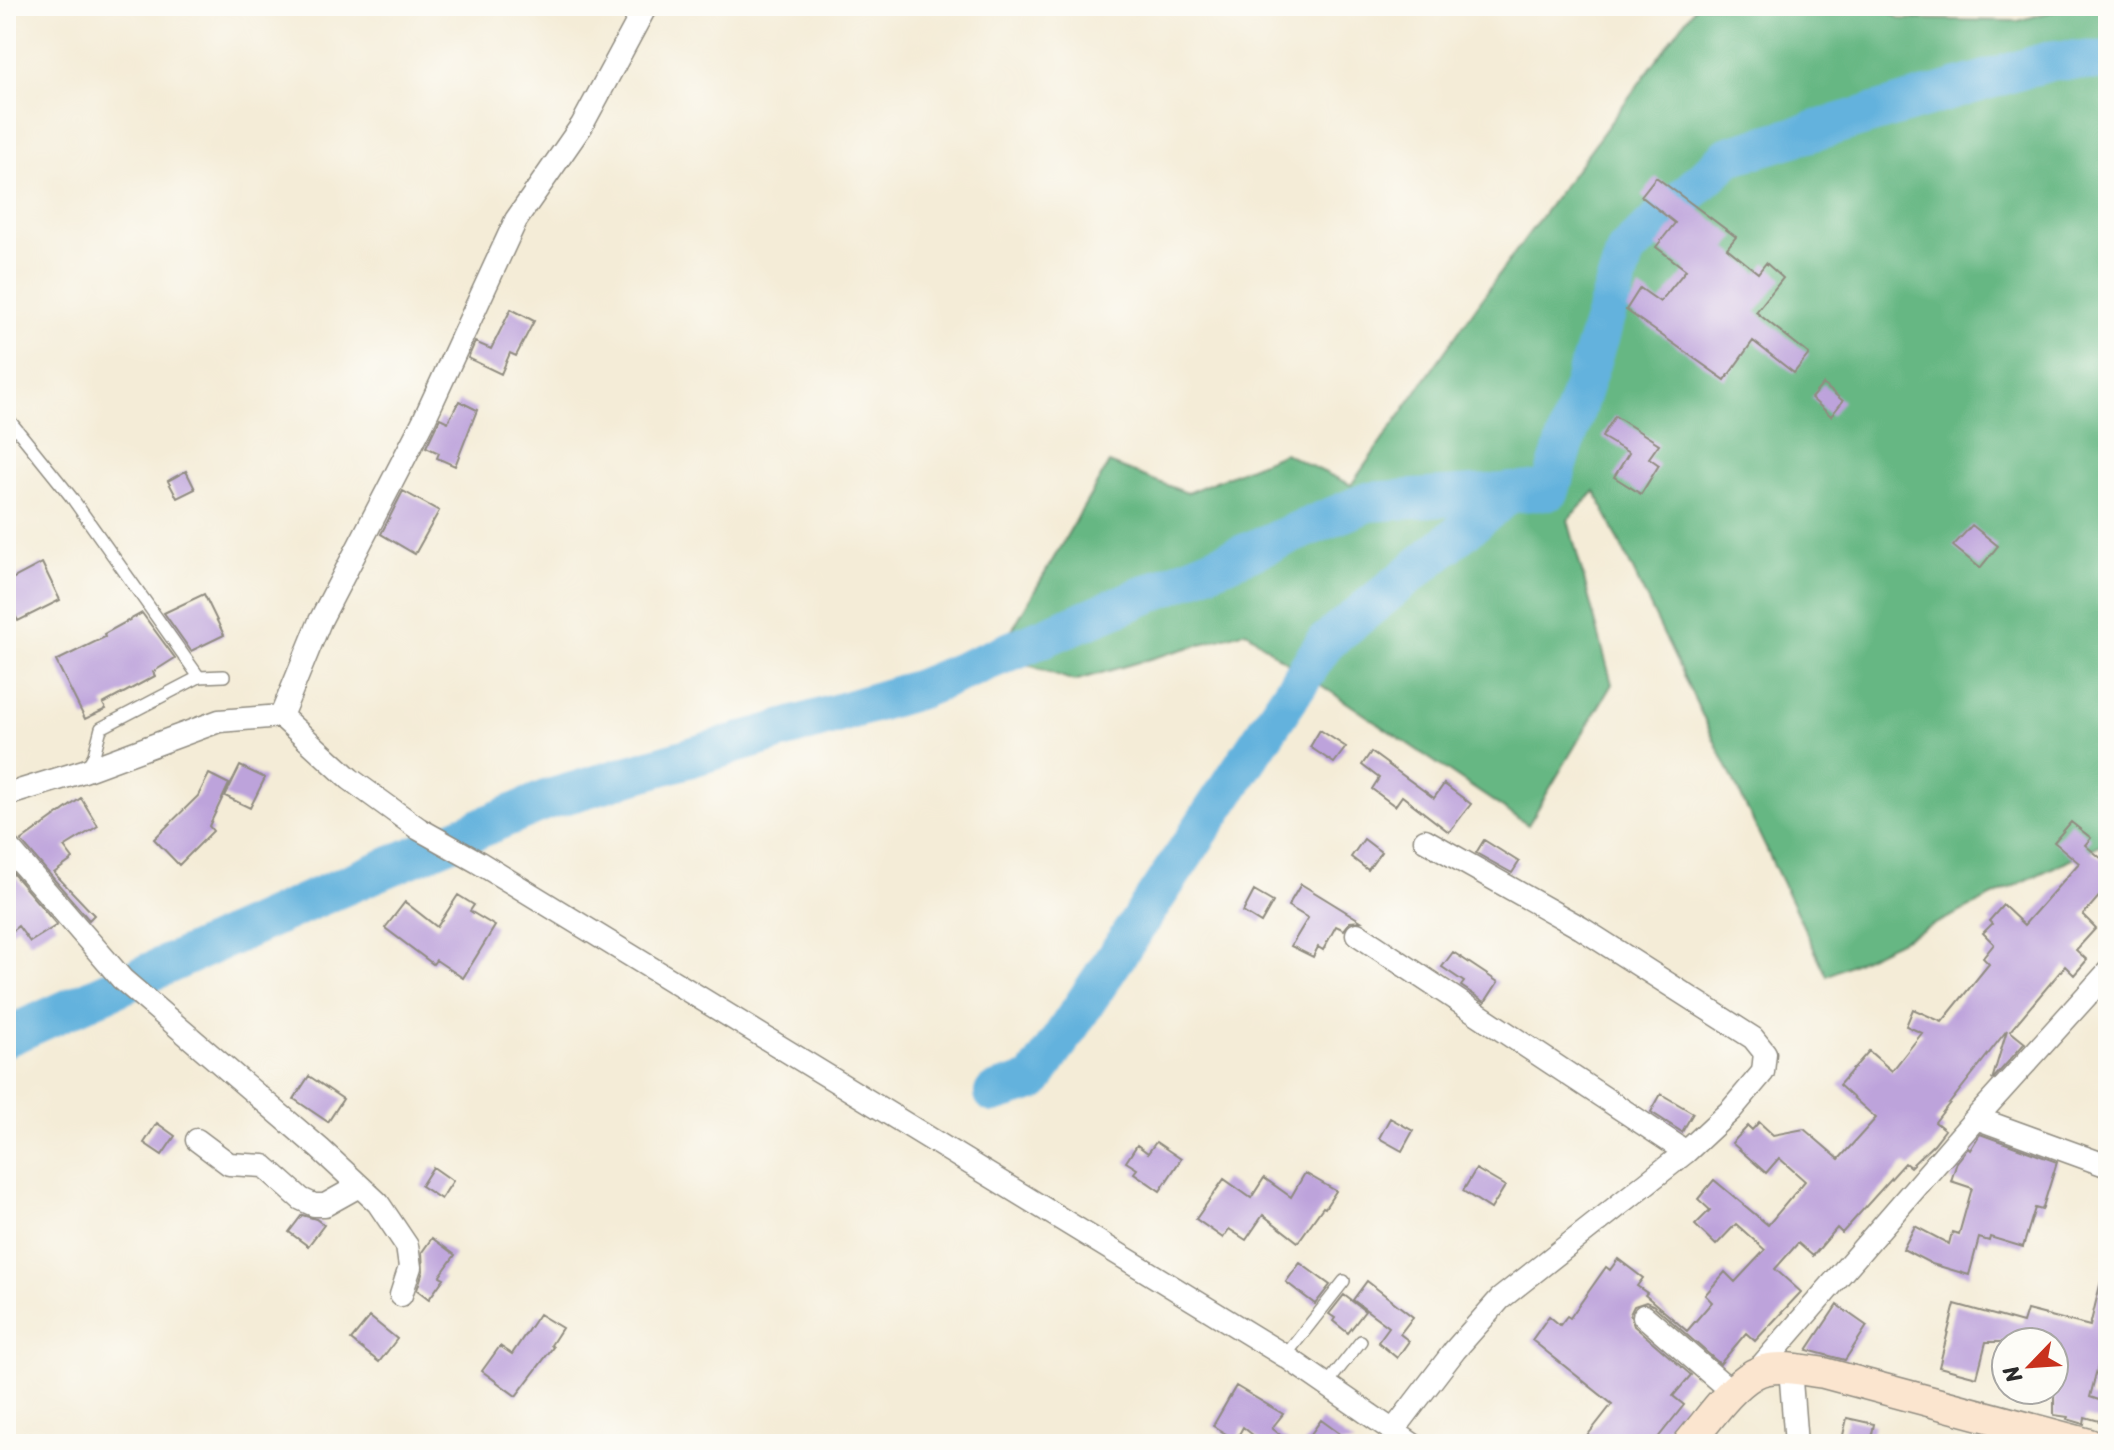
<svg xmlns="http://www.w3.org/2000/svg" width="2114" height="1450" viewBox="0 0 2114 1450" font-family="Sriracha,sans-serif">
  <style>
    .forest { fill: #66b783; stroke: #487157; stroke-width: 2 }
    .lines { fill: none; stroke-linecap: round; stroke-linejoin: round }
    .river { stroke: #63b2dd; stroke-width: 40 }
    .building { fill: #bda3db }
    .lane-casing { stroke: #908c81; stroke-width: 14 }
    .street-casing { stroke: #908c81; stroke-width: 25 }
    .secondary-casing { stroke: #908c81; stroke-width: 33 }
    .lane { stroke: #fff; stroke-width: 11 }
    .street { stroke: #fff; stroke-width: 22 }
    .secondary { stroke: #fbe5cf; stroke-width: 30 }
  </style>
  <rect width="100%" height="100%" fill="#fdfcf7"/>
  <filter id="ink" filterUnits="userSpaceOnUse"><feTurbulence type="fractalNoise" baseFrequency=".0125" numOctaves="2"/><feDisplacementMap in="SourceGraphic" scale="16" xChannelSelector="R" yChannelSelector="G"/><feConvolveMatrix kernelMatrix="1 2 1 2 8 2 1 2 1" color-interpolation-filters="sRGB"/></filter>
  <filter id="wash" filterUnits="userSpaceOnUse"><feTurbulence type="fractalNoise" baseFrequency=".006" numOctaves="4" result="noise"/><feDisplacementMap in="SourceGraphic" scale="32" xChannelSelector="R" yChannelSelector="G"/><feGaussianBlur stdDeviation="1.8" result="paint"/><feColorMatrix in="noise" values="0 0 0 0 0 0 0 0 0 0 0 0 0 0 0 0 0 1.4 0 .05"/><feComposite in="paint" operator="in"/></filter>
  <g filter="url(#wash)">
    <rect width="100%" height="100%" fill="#f4ecd7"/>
    <path class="forest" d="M1696,6H1881L1900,19L2018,21L2071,6H2108V841L1827,976L1595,491L1568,520L1612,684L1528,825L1275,654L1246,631L1074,681L998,654L1109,463L1187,493L1284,453L1351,485L1502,270Z"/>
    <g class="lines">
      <path class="river" d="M6,1037L309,901L546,800L920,689L1368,502L1550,490L1626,251L1729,156L2054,60L2108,61
        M994,1093L1033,1081L1325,643L1511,492"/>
    </g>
    <g id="blocks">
      <path class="building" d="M1656,177L1736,237L1727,248L1758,273L1766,263L1783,278L1756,312L1809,354L1794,373L1753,341L1725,380L1626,310L1640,288L1660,302L1686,270L1656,247L1675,223L1641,196Z
        M511,309L534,321L516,356L510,353L501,374L468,358L475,342L491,349Z
        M1823,384L1843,401L1831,416L1811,398Z
        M459,401L477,410L455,466L437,458L439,453L426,447L440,418L448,422Z
        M1615,416L1659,444L1649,458L1659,465L1641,494L1614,477L1629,453L1602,437Z
        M186,471L195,489L177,498L168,481Z
        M403,491L439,511L415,554L381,534Z
        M1972,525L1998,546L1980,568L1953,546Z
        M42,563L60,600L18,621L6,598V582Z
        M204,594L224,635L191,651L164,613Z
        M142,613L175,658L153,672L155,676L103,704L106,709L85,719L56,661L105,637L104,634Z
        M1320,730L1346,747L1334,763L1310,747Z
        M1371,752L1434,798L1444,784L1471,804L1449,832L1402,796L1395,806L1372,789L1379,778L1362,765Z
        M240,766L265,778L250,808L225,796Z
        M209,774L229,784L209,826L213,831L179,865L154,839L198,796Z
        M81,798L98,826L64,847L73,859L54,873L94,915L89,920L21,841Z
        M2071,822L2091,838L2085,845L2108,864V886L2083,915L2096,928L2076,950L2087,960L2074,975L2065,966L2010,1031L2025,1043L1992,1080L2007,1030L1935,1122L1945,1130L1934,1144L1910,1167L1905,1163L1842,1233L1837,1228L1813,1256L1798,1243L1775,1269L1801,1292L1755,1341L1746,1333L1720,1364L1653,1305L1646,1302L1634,1306L1630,1314L1634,1326L1691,1375L1673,1396L1684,1405L1653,1444H1597L1587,1436L1612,1404L1532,1340L1549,1316L1560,1325L1567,1316L1570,1318L1606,1267L1610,1270L1618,1259L1643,1278L1637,1286L1647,1293L1645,1295L1687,1331L1712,1302L1705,1295L1725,1272L1735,1282L1765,1250L1736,1224L1716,1245L1695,1225L1710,1210L1698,1199L1714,1180L1768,1225L1805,1181L1779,1158L1766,1173L1732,1143L1748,1126L1752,1130L1759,1122L1773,1135L1804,1129L1839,1159L1876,1118L1839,1085L1869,1051L1892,1071L1922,1033L1906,1026L1913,1009L1942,1022L1989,964L1983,958L1994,944L1983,933L1992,924L1989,921L2003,905L2024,925L2079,863L2054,842Z
        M1364,839L1381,852L1368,870L1351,857Z
        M1484,840L1519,862L1512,873L1476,853Z
        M9,869L57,925L30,942L18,926L6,936V871Z
        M1301,884L1361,921L1350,922L1344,930L1336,926L1323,950L1318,947L1313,957L1291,946L1308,918L1288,906Z
        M1254,891L1273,902L1261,923L1243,912Z
        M458,895L474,905L470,911L495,926L463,978L436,960L433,964L385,928L405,902L437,927Z
        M1453,952L1498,982L1485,1002L1461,986L1464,982L1442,967Z
        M309,1076L343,1099L328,1122L294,1099Z
        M1661,1094L1693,1113L1682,1132L1651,1112Z
        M1390,1118L1413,1131L1402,1151L1379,1138Z
        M157,1123L175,1136L162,1155L144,1143Z
        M1980,1134L2057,1162L2042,1210L2035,1208L2023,1247L1990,1237L1989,1241L1979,1238L1969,1275L1932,1264L1903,1249L1915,1226L1949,1244L1952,1232L1959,1234L1972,1188L1951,1181L1957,1162L1968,1148L1970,1150Z
        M1156,1142L1181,1159L1160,1191L1134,1173L1137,1169L1126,1162L1137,1145L1148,1153Z
        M433,1167L453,1181L441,1199L421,1186Z
        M1476,1169L1505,1186L1491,1209L1463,1191Z
        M1305,1173L1336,1191L1325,1208L1323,1207L1298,1242L1263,1215L1246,1240L1229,1229L1223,1238L1196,1219L1224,1179L1251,1198L1264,1178L1291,1197Z
        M302,1215L316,1219L324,1225L308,1246L289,1232Z
        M432,1238L455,1255L440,1276L444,1278L429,1299L417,1290L423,1271L422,1252Z
        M1300,1263L1330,1285L1315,1304L1286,1282Z
        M1367,1281L1413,1317L1400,1334L1409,1341L1397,1358L1378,1342L1389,1327L1353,1300Z
        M2101,1281L2108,1282V1326L2090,1397L2108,1403L2103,1422L2085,1417L2084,1424L2067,1419L2068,1417L2054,1415V1342H1986L1977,1377L1939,1367L1955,1304L2023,1323L2027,1310L2090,1326Z
        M1344,1295L1365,1311L1348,1333L1333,1321L1335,1318L1329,1314Z
        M1837,1305L1867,1326L1845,1360L1807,1350Z
        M539,1314L562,1328L551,1345L553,1347L516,1396L482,1371L500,1346L512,1354Z
        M370,1317L397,1339L379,1362L351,1340Z
        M1236,1386L1283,1414L1272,1428L1291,1444H1264L1243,1427L1236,1440L1213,1426Z
        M1847,1418L1874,1424L1870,1444H1841Z
        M1321,1420L1354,1444H1304Z"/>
    </g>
  </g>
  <g filter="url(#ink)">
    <use href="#blocks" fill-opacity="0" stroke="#908c81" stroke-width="2"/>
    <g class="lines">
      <defs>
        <path id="lane" d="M6,416L72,498L199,677
          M87,767L94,755L101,728L199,677L224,676
          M1285,1356L1344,1281
          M1327,1384L1361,1341"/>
        <path id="street" d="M281,716L320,621L423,422L516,220L582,125L646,6
          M6,795L84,771L219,721L281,716L350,779L419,829L478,862L1285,1356L1412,1444
          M6,845L122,979L320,1149L378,1203L407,1246L410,1267L401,1295
          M1357,934L1686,1152
          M1976,1118L2108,1166
          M197,1140L229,1164L264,1166L301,1199L314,1205H325L359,1186
          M1644,1316L1732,1392
          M1790,1368L1796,1444
          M1756,1372L1976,1118L2108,972
          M1393,1431L1455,1350L1500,1299L1686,1152L1731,1110L1763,1072L1765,1053L1753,1038L1581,928L1425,840"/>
        <path id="secondary" d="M1688,1444C1708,1421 1728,1389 1754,1374C1773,1363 1803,1370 1824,1373L2089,1444"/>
      </defs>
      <use href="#lane" class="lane-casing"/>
      <use href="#street" class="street-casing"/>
      <use href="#secondary" class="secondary-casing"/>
      <use href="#lane" class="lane"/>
      <use href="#street" class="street"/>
      <use href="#secondary" class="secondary"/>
    </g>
  </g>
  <rect width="2114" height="1450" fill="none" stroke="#fdfcf7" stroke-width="32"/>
  <g transform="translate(2030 1366) rotate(245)"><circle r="38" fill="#fdfcf7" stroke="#a9a8a5" stroke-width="2"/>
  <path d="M0-6L14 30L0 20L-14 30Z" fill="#c8321e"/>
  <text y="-12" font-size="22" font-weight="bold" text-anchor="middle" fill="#2b2b2b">N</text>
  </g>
</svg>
